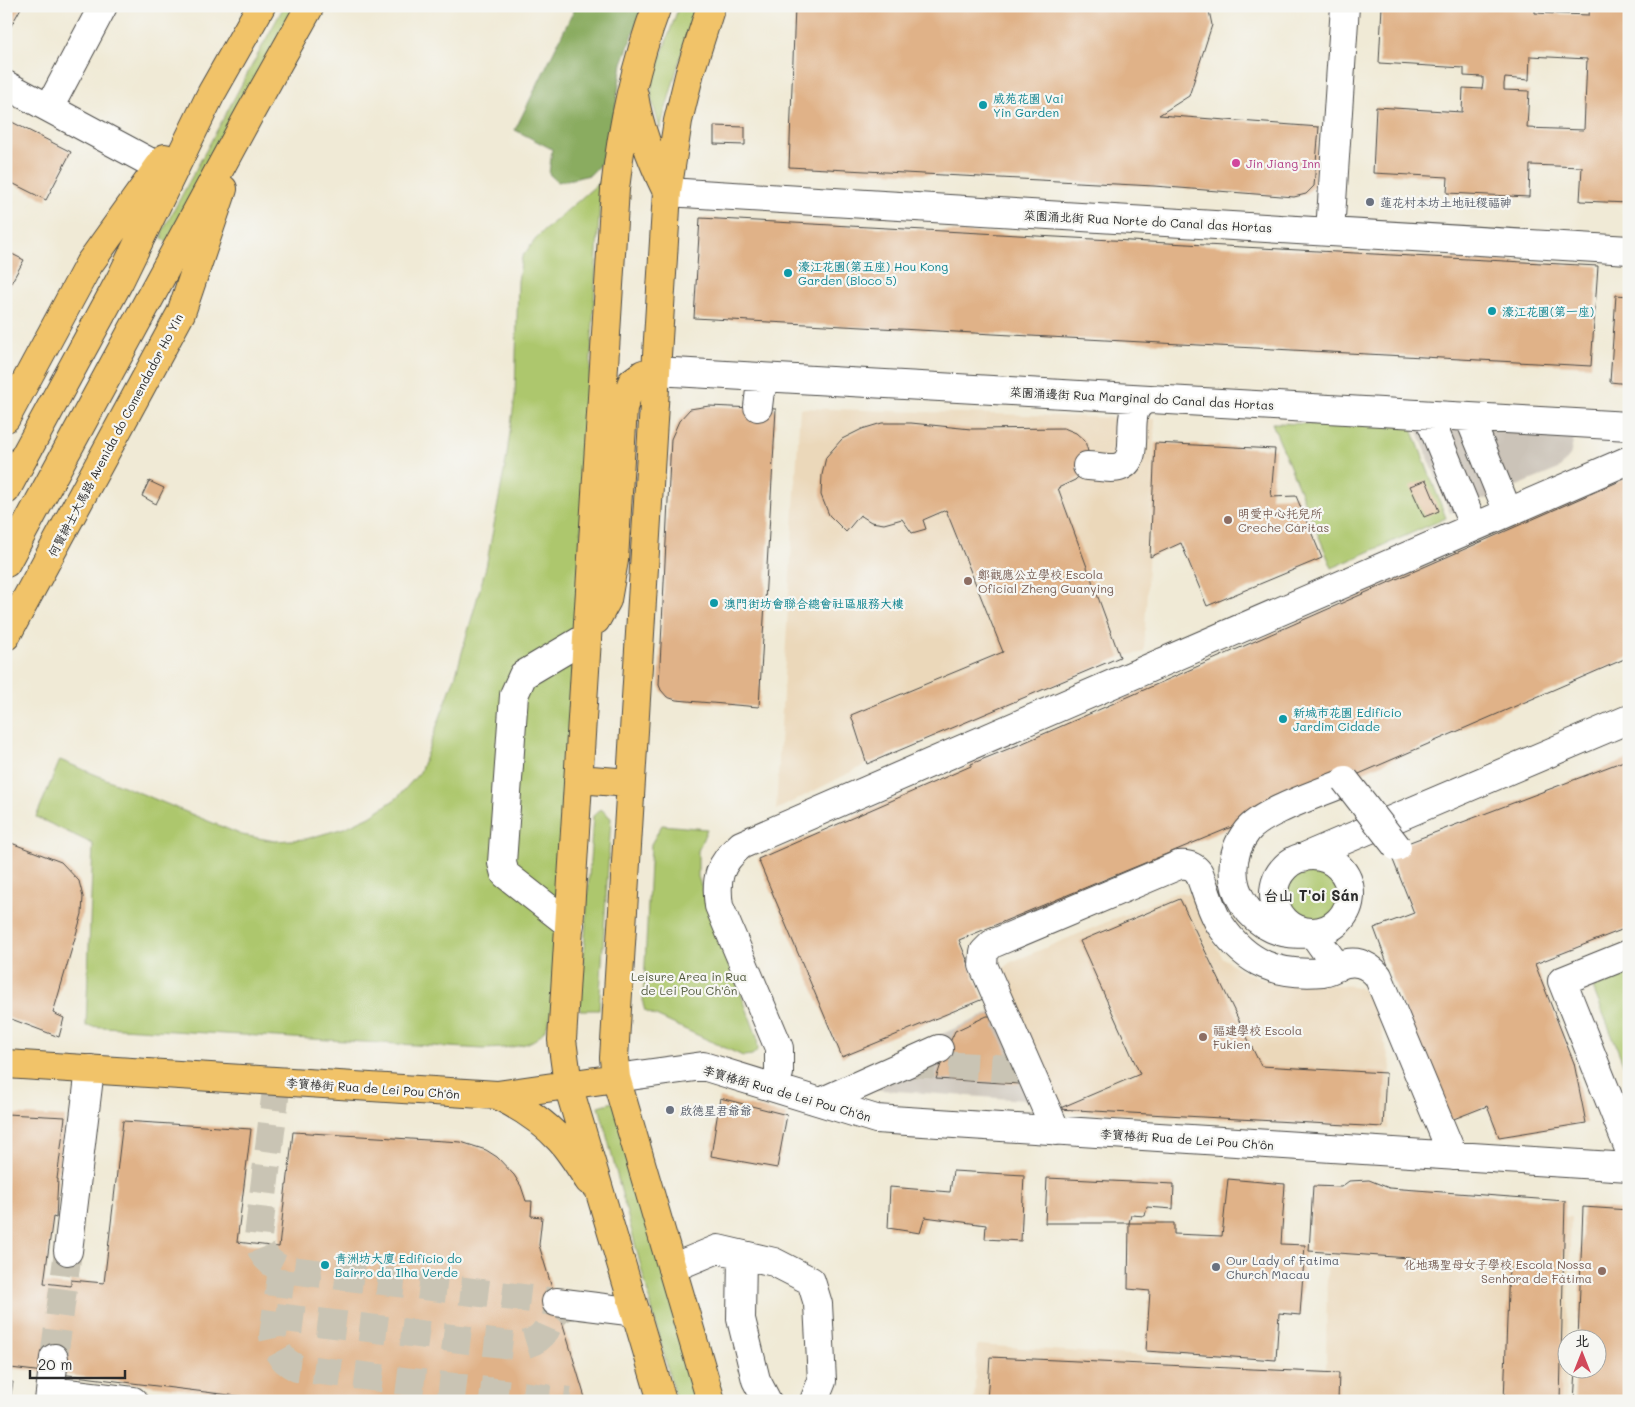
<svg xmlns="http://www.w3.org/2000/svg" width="1635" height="1407" viewBox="0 0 1635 1407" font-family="Mali,'LXGW WenKai TC',sans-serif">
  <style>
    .built { fill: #ebd8ba }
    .industrial { fill: #cbc3b8 }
    .green { fill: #adc76d; stroke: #6c794c }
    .forest { fill: #8aac60; stroke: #5a6c46 }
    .building { fill: #e0b288; fill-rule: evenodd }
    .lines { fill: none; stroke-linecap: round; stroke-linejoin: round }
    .minor-tunnel { stroke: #c9c4b4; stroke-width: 28; stroke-dasharray: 28 14; stroke-linecap: butt }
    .minor-casing { stroke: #494845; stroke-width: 30 }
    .major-casing { stroke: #494845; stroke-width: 30 }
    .minor { stroke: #fff; stroke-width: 28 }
    .major { stroke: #f1c369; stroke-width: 28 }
    .minor-bridge-casing { stroke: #494845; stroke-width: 30; stroke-linecap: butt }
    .minor-bridge { stroke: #fff; stroke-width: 28 }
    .culture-dot { fill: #0f9aa8; stroke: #f6f6f2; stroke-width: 2 }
    .hotel-dot { fill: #d1479c; stroke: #f6f6f2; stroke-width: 2 }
    .worship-dot { fill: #6b7280; stroke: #f6f6f2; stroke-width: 2 }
    .education-dot { fill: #8d6e63; stroke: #f6f6f2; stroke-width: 2 }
    .labels { text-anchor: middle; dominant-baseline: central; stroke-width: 4.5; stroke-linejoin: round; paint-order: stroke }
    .culture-label { font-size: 12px; fill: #0d838f; stroke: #f6f6f2; text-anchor: start }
    .hotel-label { font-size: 12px; fill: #b23c85; stroke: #f6f6f2; text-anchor: start }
    .worship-label { font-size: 12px; fill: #5b616d; stroke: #f6f6f2; text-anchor: start }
    .street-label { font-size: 12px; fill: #2b2b2b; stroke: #f6f6f2 }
    .education-label { font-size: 12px; fill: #785e54; stroke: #f6f6f2; text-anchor: start }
    .park-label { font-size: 12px; fill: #525a3f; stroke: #f6f6f2 }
    .quarter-label { font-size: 15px; font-weight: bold; fill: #2b2b2b; stroke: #f6f6f2 }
  </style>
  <rect width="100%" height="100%" fill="#f6f6f2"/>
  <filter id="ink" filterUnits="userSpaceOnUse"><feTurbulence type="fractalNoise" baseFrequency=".02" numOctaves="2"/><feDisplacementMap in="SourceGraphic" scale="10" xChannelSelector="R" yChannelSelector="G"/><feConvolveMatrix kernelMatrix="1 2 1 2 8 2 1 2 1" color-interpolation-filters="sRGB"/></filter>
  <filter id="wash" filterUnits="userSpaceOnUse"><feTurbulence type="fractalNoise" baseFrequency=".0096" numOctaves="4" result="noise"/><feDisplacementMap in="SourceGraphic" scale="20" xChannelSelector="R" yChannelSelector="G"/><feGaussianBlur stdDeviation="1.12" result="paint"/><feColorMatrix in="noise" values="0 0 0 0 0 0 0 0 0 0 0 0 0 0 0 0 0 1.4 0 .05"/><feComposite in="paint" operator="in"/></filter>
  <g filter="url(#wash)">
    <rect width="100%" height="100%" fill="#f0ead6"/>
    <path class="built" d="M800,408L1155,419L1144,652L1120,657L867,764L776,810Z
      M1176,893L1193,894L1199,904L1215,945L1223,958L1244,972L1270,981L1354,986L1363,990L1369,998L1375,1008L1391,1066L1388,1129L1055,1112L1001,979L1003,970L1009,963Z
      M1330,1205L1571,1217L1565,1401H974L977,1345L1326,1368L1327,1269Z"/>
    <path class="industrial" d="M1415,424L1575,433L1570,456L1559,469L1450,513Z
      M996,1010L1039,1101L824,1086Z"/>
    <path class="green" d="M284,6H297L167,243L162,238V232Z
      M679,6H695L660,129L651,97L652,81Z
      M601,181L555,992C550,1044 531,1047 484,1049L86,1026L93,844L36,817L60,760L242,835L275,841L306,839L344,828L370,816L397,798L420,772L456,674L486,567L506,461L515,396L518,281L522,257L539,235Z
      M1272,423L1411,426L1446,518L1332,568Z
      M601,809L611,818L599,1010H580L593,816Z
      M662,825L707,829L698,851V877L757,1037L758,1050L752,1055L743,1056L645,1011L643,1004L651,844Z
      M1278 893a34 34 0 1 1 68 0a34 34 0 1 1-68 0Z
      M1629,974V1078L1593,988Z
      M620,1100L699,1401H676L599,1106Z"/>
    <path class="forest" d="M576,6H644L622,63L609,155L590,175L558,182L549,174L552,149L515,130Z"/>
    <g id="blocks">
      <path class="building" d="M6,6H22L6,35Z
        M795,6H1208L1212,25L1189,96L1159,115L1319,127L1314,186L1306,194L1294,197L1154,186L789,167Z
        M1382,6H1535V13L1589,15L1590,6H1629V203L1580,201L1582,167L1530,165L1529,197L1447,193L1448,177L1373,173L1376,107L1462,112L1463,88L1482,89L1483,83V77L1464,76V68L1379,63ZM1530,56L1587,59L1584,130L1527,128L1529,91L1504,90V84L1505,78L1529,80Z
        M6,119L71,152L46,200L6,180Z
        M714,126L745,127V145L714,144Z
        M700,218L1598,266L1591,366L694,318Z
        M6,251L24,260L6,292Z
        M1616,295L1629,296V384L1610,382Z
        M709,406L776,409L759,707L676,700L667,697L661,690L659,685L671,439L679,421L690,409Z
        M882,423H911L971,429L1064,428L1076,433L1085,441L1089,455L1087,469L1075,480L1058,488L1120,657L867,764L851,715L1003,652L946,510L923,520L926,529L912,533L902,519L884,524L871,522L860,515L846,532L829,515L821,495L822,475L826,457L842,439L862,429Z
        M1155,443L1275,449L1271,497L1296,496L1322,558L1207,606L1181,543L1150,557Z
        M1629,477V657L1345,780L959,940L983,999L842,1057L758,859L971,766V764L1023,743Z
        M1426,480L1439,511L1424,517L1410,486Z
        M149,481L164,488L156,504L142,496Z
        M1629,759V927L1535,964L1574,1063L1586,1123L1499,1137L1487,1106L1446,1122L1374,928L1414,913L1389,850Z
        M6,841L61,862L79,881L83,897L82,914L53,1013L64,1018L59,1037L6,1017Z
        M1180,899L1261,1066L1386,1073L1383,1127L1058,1109L1140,1074L1080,941Z
        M987,1016H993L996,1022L994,1026L1004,1045L1019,1084L936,1079L943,1058L955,1031Z
        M720,1098L787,1115L777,1168L711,1156Z
        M6,1114L65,1117L57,1179H58L56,1218L53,1217L44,1283L71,1286V1280L104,1283L123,1121L251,1129L237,1242L279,1247L286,1185H287L293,1132L461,1142L486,1150L497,1157L514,1175L521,1186L526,1201H532L531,1216L542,1217L539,1245L586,1401H278L11,1368L10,1382H13L10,1401H6Z
        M953,1171L1024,1175L1021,1241L985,1239L986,1225L925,1217L920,1233L888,1228L890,1187L950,1192Z
        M1047,1178L1174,1184L1173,1209L1147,1207L1145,1216L1131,1215L1129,1223H1045Z
        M1228,1179L1285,1184L1281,1244L1305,1245L1300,1315L1279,1313L1276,1360L1146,1351L1150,1291L1128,1289L1129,1223H1174V1234L1222,1236Z
        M1369,1180L1389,1188L1565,1201L1560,1401H1504L1509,1265L1309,1251L1313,1186L1341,1187L1349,1181Z
        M1583,1207L1629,1210V1401H1574L1576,1370H1598V1340H1578Z
        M990,1357L1339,1373L1338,1401H987Z"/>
    </g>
  </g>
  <g filter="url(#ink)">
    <use href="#blocks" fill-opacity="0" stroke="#494845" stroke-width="1"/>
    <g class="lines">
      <path class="minor-tunnel" d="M907,1063L1030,1070
        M277,1082L258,1237C260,1253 267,1262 282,1269L556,1302
        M282,1269L273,1336C276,1352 282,1361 297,1368L570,1401
        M276,1317L519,1346C529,1344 540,1340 546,1330C549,1324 550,1318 556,1313C561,1308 568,1306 574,1304
        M54,1358L68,1251"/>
      <defs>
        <path id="minor" d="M6,85L159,167
          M49,108L103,6
          M667,192L1629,250
          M1330,232L1345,6
          M656,371L1629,426
          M758,407L760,390L770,378
          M1428,415L1474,527
          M1469,417L1508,512
          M1087,466C1096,466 1110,470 1119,467C1147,458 1116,405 1150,399
          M1274 894a38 38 0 1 1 76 0a38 38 0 1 1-76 0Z
          M1302,858L1629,719
          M570,925L505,874L502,863L514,695L523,675L587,637
          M1629,954L1562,981L1629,1149
          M1337,967L1312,932C1254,945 1210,879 1247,831C1263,811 1321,793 1346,782
          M616,1078L703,1066L876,1119L1629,1167
          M774,1087L779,1073V1048L719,906C715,878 719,864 741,845L1629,460
          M821,1102L939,1049
          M1056,1131L983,965L984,952L992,944L1179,865C1188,864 1194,866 1199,873C1205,888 1212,914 1221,926C1247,964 1278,976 1323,972C1329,971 1333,969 1338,966C1354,959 1367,963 1378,976L1453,1156
          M68,1251L90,1069
          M742,1255L741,1319L756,1380L767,1401
          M672,1268L718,1249L774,1262L811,1281L818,1304L822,1381L814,1401
          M556,1302L636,1312
          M51,1391L133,1401
          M49,1401L54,1358"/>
        <path id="major" d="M657,6C635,65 622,126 615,189L562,1040L568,1085L662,1401
          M711,6L690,72L678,121L667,192L614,1058L616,1078L711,1401
          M634,95C639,129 652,161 667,192
          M6,418L89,264L165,158
          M6,490L120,280L211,94L261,6
          M6,563L249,115L310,6
          M596,620L607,600L614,560L623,408L632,382L643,374L656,371
          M6,636L181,313L223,189
          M578,779L630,783
          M6,1064L497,1095L616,1078
          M497,1095C521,1107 542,1120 560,1140C571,1152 580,1167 589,1181"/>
      </defs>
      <use href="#minor" class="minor-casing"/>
      <use href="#major" class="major-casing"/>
      <use href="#minor" class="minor"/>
      <use href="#major" class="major"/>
      <defs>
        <path id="minor-bridge" d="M1345,780L1397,847"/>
      </defs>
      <use href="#minor-bridge" class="minor-bridge-casing"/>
      <use href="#minor-bridge" class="minor-bridge"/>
    </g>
  </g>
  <g class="culture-dot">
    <circle cx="983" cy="105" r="5"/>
    <circle cx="788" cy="273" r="5"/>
    <circle cx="1492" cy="311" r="5"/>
    <circle cx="714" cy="603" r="5"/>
    <circle cx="1283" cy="719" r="5"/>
    <circle cx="325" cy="1265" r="5"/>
  </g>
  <circle class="hotel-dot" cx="1236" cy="163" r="5"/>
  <g class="worship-dot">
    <circle cx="1370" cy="202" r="5"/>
    <circle cx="670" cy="1110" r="5"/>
    <circle cx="1216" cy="1267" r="5"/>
  </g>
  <g class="education-dot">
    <circle cx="1228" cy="520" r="5"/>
    <circle cx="968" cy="581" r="5"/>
    <circle cx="1203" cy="1037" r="5"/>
    <circle cx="1602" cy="1271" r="5"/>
  </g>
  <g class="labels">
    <g class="culture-label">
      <text x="993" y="98">威苑花園 Vai<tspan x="993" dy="14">Yin Garden</tspan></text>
      <text x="798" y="266">濠江花園(第五座) Hou Kong<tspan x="798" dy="14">Garden (Bloco 5)</tspan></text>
      <text x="1502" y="311">濠江花園(第一座)</text>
      <text x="724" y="603">澳門街坊會聯合總會社區服務大樓</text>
      <text x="1293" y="712">新城市花園 Edifício<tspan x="1293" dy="14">Jardim Cidade</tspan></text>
      <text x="335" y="1258">青洲坊大廈 Edifício do<tspan x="335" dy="14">Bairro da Ilha Verde</tspan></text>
    </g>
    <g class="hotel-label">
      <text x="1246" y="163">Jin Jiang Inn</text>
    </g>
    <g class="worship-label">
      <text x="1380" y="202">蓮花村本坊土地社稷福神</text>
      <text x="680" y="1110">啟德星君爺爺</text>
      <text x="1226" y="1260">Our Lady of Fatima<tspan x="1226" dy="14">Church Macau</tspan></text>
    </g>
    <g class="street-label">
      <text transform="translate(1148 221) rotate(3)">菜園涌北街 Rua Norte do Canal das Hortas</text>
      <text transform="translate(1142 398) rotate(3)">菜園涌邊街 Rua Marginal do Canal das Hortas</text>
      <text transform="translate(115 435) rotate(-62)">何賢紳士大馬路 Avenida do Comendador Ho Yin</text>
      <text transform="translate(373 1088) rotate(4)">李寶椿街 Rua de Lei Pou Ch'ôn</text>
      <text transform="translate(787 1093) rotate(16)">李寶椿街 Rua de Lei Pou Ch'ôn</text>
      <text transform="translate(1187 1139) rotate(4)">李寶椿街 Rua de Lei Pou Ch'ôn</text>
    </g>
    <g class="education-label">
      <text x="1238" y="513">明愛中心托兒所<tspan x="1238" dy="14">Creche Cáritas</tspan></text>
      <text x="978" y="574">鄭觀應公立學校 Escola<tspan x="978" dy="14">Oficial Zheng Guanying</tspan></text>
      <text x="1213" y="1030">福建學校 Escola<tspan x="1213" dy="14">Fukien</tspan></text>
      <text x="1592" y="1264" text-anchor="end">化地瑪聖母女子學校 Escola Nossa<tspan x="1592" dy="14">Senhora de Fátima</tspan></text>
    </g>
    <g class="park-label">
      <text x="689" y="976">Leisure Area in Rua<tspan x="689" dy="14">de Lei Pou Ch'ôn</tspan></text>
    </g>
    <g class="quarter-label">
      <text x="1311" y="895">台山 T'oi Sán</text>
    </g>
  </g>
  <rect width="1635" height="1407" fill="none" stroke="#f6f6f2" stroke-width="25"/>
  <g transform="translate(1582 1354)"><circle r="24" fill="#f6f6f2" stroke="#a5a5a2"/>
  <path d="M0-4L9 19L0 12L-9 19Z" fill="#d1495b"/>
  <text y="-8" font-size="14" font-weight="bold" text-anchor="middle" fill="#2b2b2b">北</text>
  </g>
  <path d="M30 1370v8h95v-8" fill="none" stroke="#2b2b2b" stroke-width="2.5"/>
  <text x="38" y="1370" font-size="15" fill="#2b2b2b" stroke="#f6f6f2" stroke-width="4" paint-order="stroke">20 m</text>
</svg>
